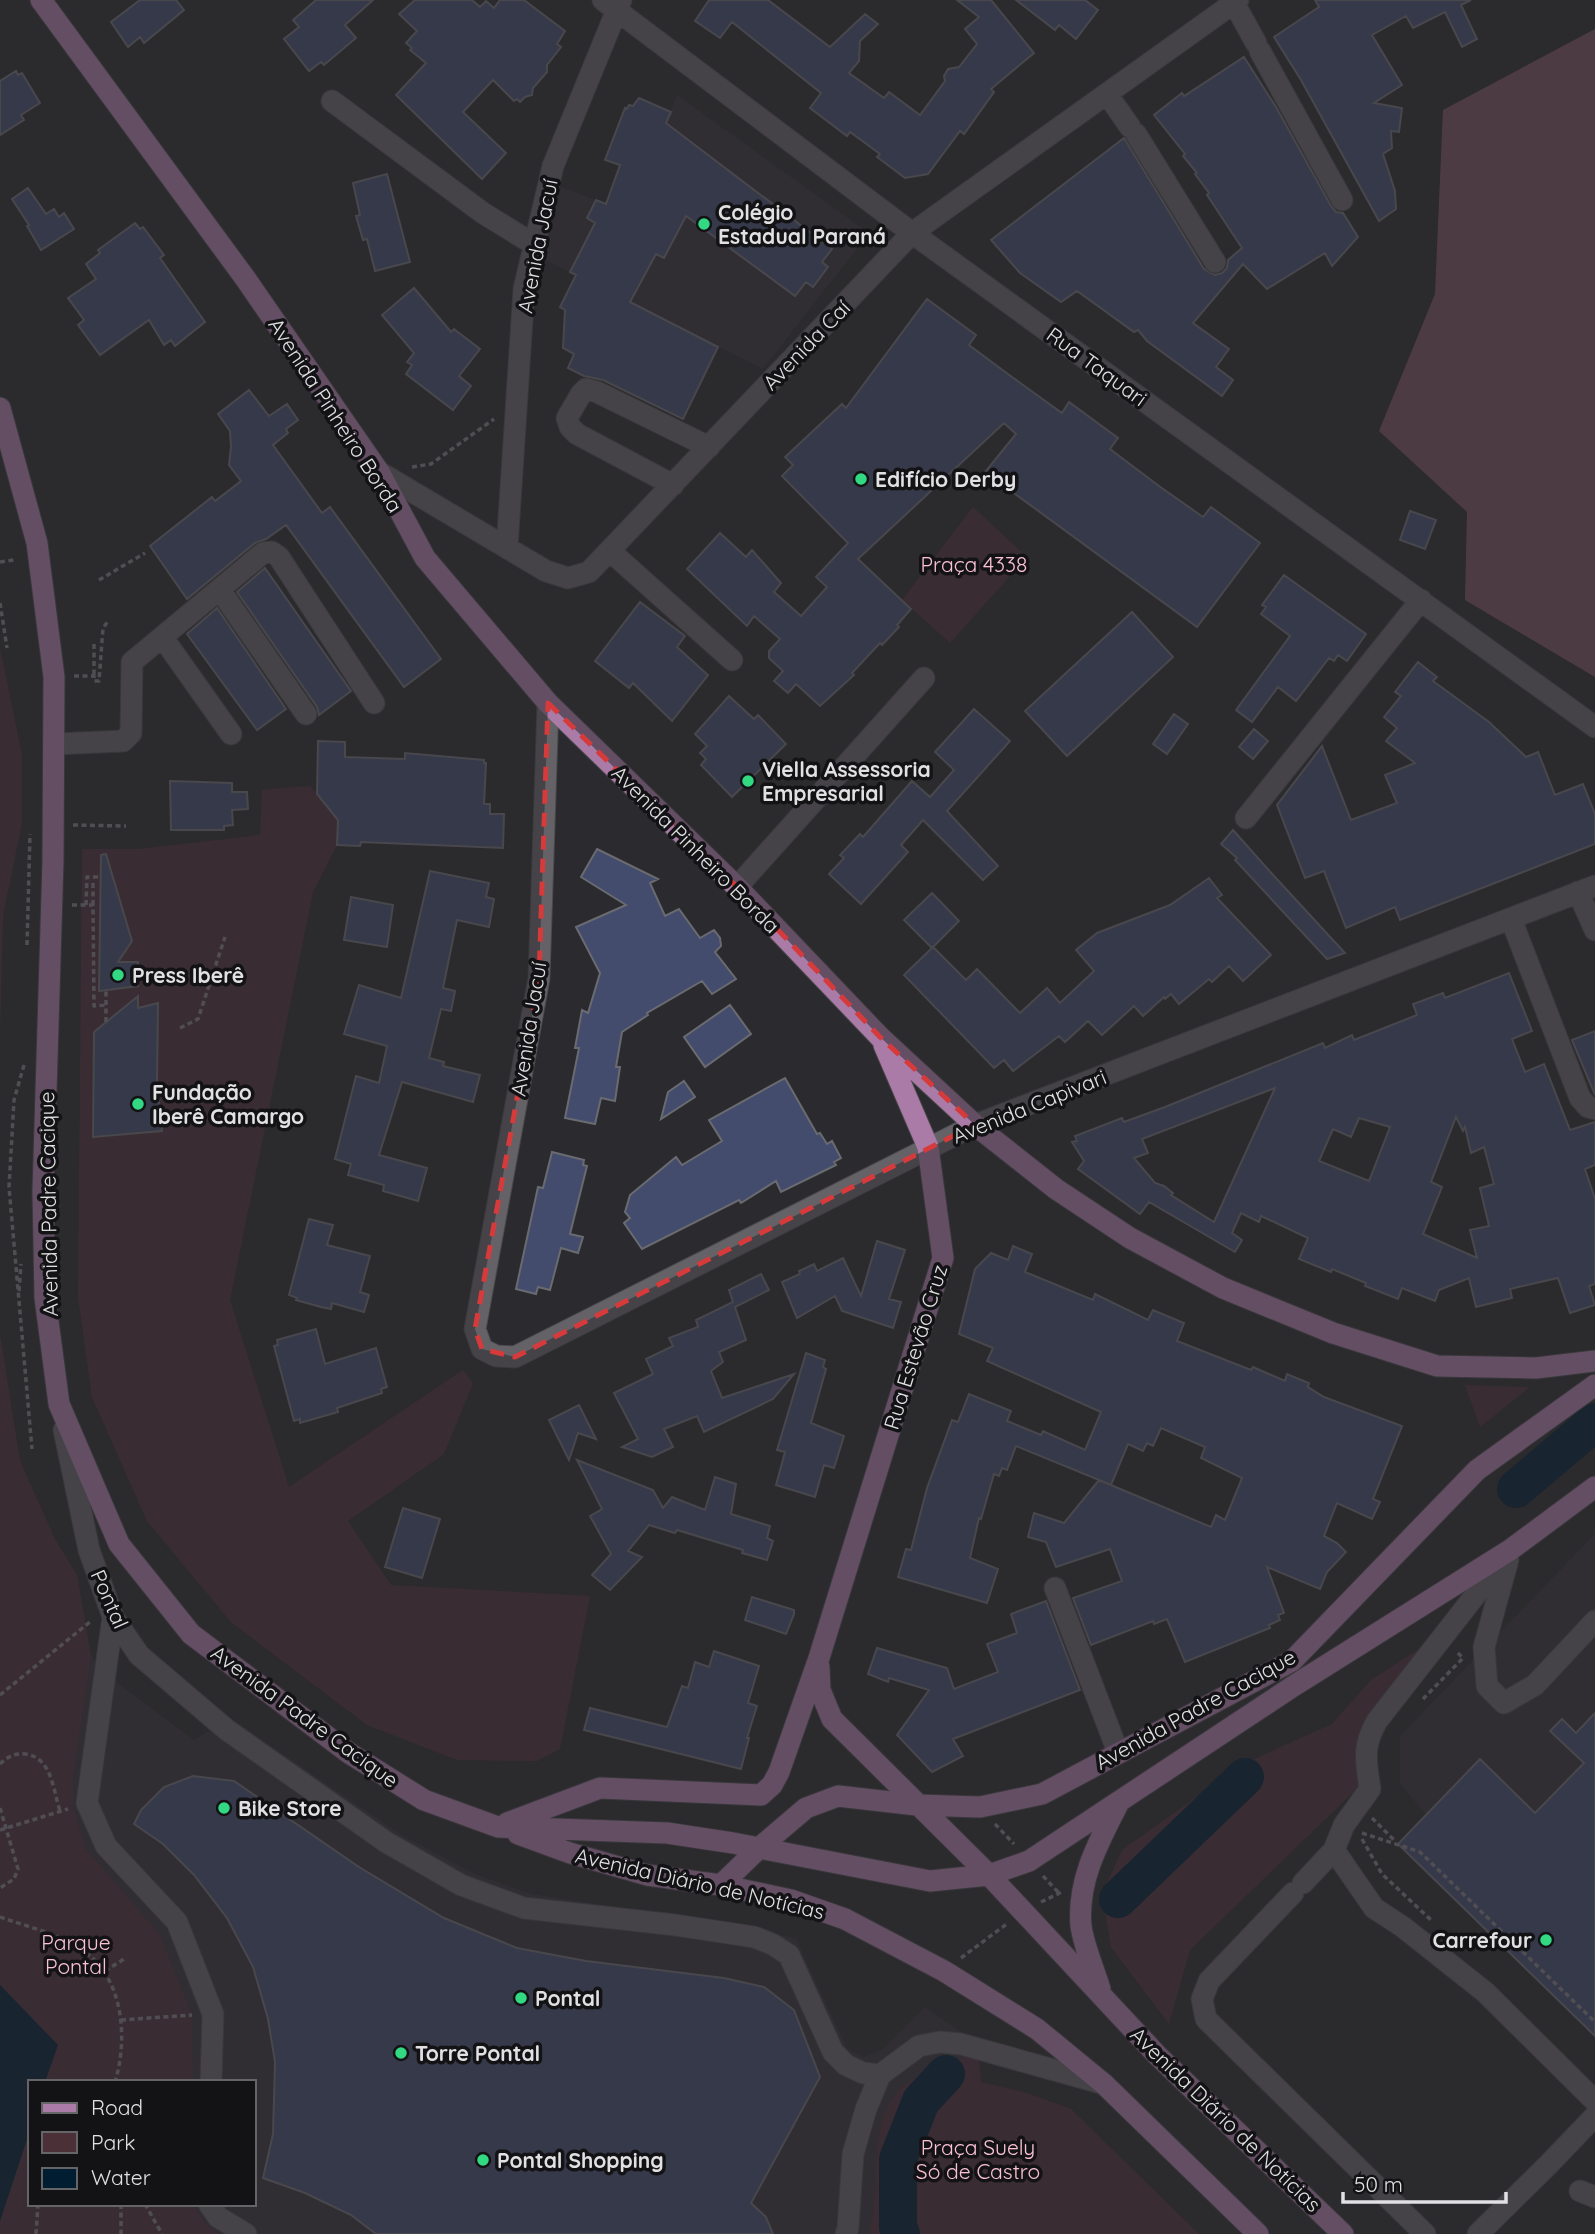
<svg xmlns="http://www.w3.org/2000/svg" width="1595" height="2234" viewBox="0 0 1595 2234" font-family="Quicksand,sans-serif">
  <style>
    .built { fill: #36323b }
    .green { fill: #4b3038 }
    .forest { fill: #77515d }
    .water { fill: #001d31 }
    .lines { fill: none; stroke-linecap: round; stroke-linejoin: round }
    .river { stroke: #001d31; stroke-width: 38 }
    .building { fill: #434c6c; stroke: #6a6b70; stroke-width: 2; fill-rule: evenodd }
    .minor-casing { stroke: #49484b; stroke-width: 23 }
    .major-casing { stroke: #49484b; stroke-width: 23 }
    .path { stroke: #7c7b7e; stroke-width: 3.5; stroke-dasharray: 5 3.5; stroke-linecap: butt }
    .minor { stroke: #646267; stroke-width: 21 }
    .major { stroke: #a97ba6; stroke-width: 21 }
    .marked { fill: none; stroke: #d73a3b; stroke-width: 5; stroke-dasharray: 14 9; stroke-linejoin: round }
    .poi-dot { fill: #32d882; stroke: #131315; stroke-width: 2.5 }
    .labels { text-anchor: middle; dominant-baseline: central; stroke-width: 7; stroke-linejoin: round; paint-order: stroke }
    .poi-label { font-size: 21px; font-weight: bold; fill: #e1e0e3; stroke: #131315; text-anchor: start }
    .street-label { font-size: 21px; fill: #e1e0e3; stroke: #131315 }
    .park-label { font-size: 21px; fill: #fac2d3; stroke: #131315 }
  </style>
  <rect width="100%" height="100%" fill="#2b2a2e"/>
  <path class="built" d="M677,95L869,233L763,369L543,259L561,187L630,213Z
    M1595,1534V1752L1535,1813L1426,1815L1400,1784V1736Z
    M77,1575L91,1656L116,1682L194,1740L230,1718L402,1835L477,1875L532,1894L758,1929L796,1939L847,2048L863,2057L882,2050L925,2007L977,2043L901,2234H0V2221L30,2130V2204H254V2082H45L57,2045L0,1985Z"/>
  <path class="green" d="M973,507L1027,557L950,643L902,600Z
    M0,648L22,755V823L3,916L0,1039Z
    M310,786L338,820L337,845L313,892L230,1300L289,1487L463,1370L473,1383L444,1454L348,1521L391,1585L590,1596L560,1749L537,1761L457,1760L367,1725L231,1622L147,1521L92,1397L78,1297L82,849H139L260,835L262,790Z
    M0,1334L20,1461L55,1539L77,1575L91,1656L73,1777V1807L86,1849L159,1934L192,2015L193,2082H45L57,2045L0,1985Z
    M1465,1385L1530,1387L1480,1427Z
    M1428,1643L1401,1673L1360,1738L1364,1782L1190,1950L1169,2024L1111,1947L1102,1894L1122,1850L1243,1764L1332,1724L1371,1680Z
    M977,2043L981,2082L1027,2093L1071,2109L1199,2234H869C882,2190 865,2122 902,2087C910,2080 922,2075 931,2070L946,2074Z
    M30,2130V2204H192L206,2225L220,2234H0V2221Z"/>
  <path class="forest" d="M1595,29V677L1465,600L1467,512L1379,431L1435,294L1443,110Z"/>
  <path class="water" d="M0,1985L58,2045L45,2082H30V2130L0,2221Z"/>
  <g class="lines">
    <path class="river" d="M1516,1489L1595,1422
      M1118,1899L1245,1777
      M901,2234L898,2227V2159L921,2101L946,2074"/>
  </g>
  <path class="building" d="M140,0H176L184,10L144,43L140,37L128,47L111,22Z
    M316,0H373L345,25L356,38L324,65L321,62L309,71L284,39L299,27L293,20Z
    M415,0H472L480,7L486,1L494,8L500,0H524L565,31L557,44L561,47L547,65V72L533,88L532,95L525,97L520,102L517,99L514,101L493,80L463,112L506,153L482,179L396,95L426,63L410,50L412,48L406,43L417,31L399,14Z
    M709,0H768L830,47L865,14L878,24L860,41L859,61L849,73L884,98L889,92L920,115L945,81L944,76L948,69L959,67L977,44L965,29L979,17L957,0H991L1034,53L991,89L994,92L964,134L960,131L928,174L905,178L877,157L880,154L850,132L847,136L810,108L821,93L732,22L720,38L695,21Z
    M1016,0H1085L1098,10L1076,39L1059,25L1055,30Z
    M1315,0H1471L1461,5L1477,39L1462,47L1445,12L1413,28L1406,16L1372,35L1402,85L1374,103L1402,108L1399,132L1391,131L1392,148L1383,154L1395,191L1396,209L1379,221L1301,80L1274,37L1319,7Z
    M1244,57L1276,107L1331,206L1336,212L1343,213L1358,237L1332,266L1325,253L1267,289L1243,264L1193,323L1229,349L1216,367L1233,380L1222,396L1147,341L1138,330L1134,332L1077,291L1061,302L1020,273L991,240L1124,138L1204,269L1215,275L1222,273L1227,268L1228,260L1242,248L1207,195L1209,193L1195,174L1197,173L1183,156L1185,154L1154,115L1182,93L1184,96Z
    M16,71L18,75L22,73L40,103L21,115L24,120L0,135V81Z
    M639,98L671,112L666,123L832,249L822,262L828,267L813,287L806,282L795,296L686,216L664,258L656,254L630,302L718,347L683,419L603,380L584,376L568,368L574,354L563,348L565,310L560,307L576,275L570,272L595,223L587,218L596,200L606,204L620,165L605,160L625,108L627,109L629,105L633,106Z
    M387,174L410,262L375,271L367,239L363,240L356,216L360,215L353,183Z
    M28,188L46,214L54,209L59,217L64,213L74,229L41,250L27,226L29,225L12,199Z
    M135,223L140,229L143,227L164,255L160,258L205,322L175,346L171,340L164,345L149,320L100,355L78,325L84,320L68,298L96,279L86,264L100,253L98,250Z
    M414,288L451,332L454,329L480,349L459,376L471,386L453,410L406,374L412,365L407,362L414,353L382,315Z
    M927,299L976,335L969,345L1012,377L1062,413L1069,402L1118,438L1110,449L1159,486L1203,517L1211,507L1260,543L1197,627L985,472L1016,434L1004,423L858,559L911,609L897,625L899,627L882,645L880,643L852,673L854,675L820,706L796,684L788,693L774,681L783,671L769,658V651L780,639L754,616L747,626L687,569L720,533L746,557L752,550L781,583L774,592L801,616L827,587L816,577L848,543L782,476L793,465L785,457L842,404L846,408Z
    M249,390L269,416L287,404L298,420L286,429L288,433L273,445L322,513L330,507L441,659L404,687L286,525L266,539L255,543L187,599L150,546L212,497L215,501L241,481L229,465L231,447L230,431L218,414Z
    M1410,511L1436,520L1425,549L1400,540Z
    M265,568L351,691L319,715L317,707L237,592Z
    M1284,575L1366,634L1347,661L1338,655L1334,661L1329,658L1296,701L1278,687L1252,722L1236,710L1290,636L1261,614L1266,607L1262,605Z
    M640,602L685,636L677,647L708,675L672,721L633,683L629,688L595,661Z
    M217,608L286,709L257,730L187,634Z
    M1132,612L1173,657L1067,756L1025,711Z
    M1418,662L1437,677L1433,681L1489,722L1526,757L1538,752L1555,795L1583,784L1595,814V844L1400,920L1395,907L1346,928L1324,871L1305,878L1277,805L1322,746L1351,820L1397,803L1385,775L1415,763L1386,741L1397,728L1384,717L1401,696L1395,692Z
    M729,696L754,719L758,715L786,744L732,797L701,765L706,759L700,753L707,746L695,734Z
    M974,709L1010,741L947,811L998,866L983,880L923,820L901,845L908,852L861,904L829,874L844,858L840,855L860,834L863,837L912,781L930,797L954,770L935,752Z
    M1174,714L1188,724L1167,754L1153,744Z
    M1254,729L1268,741L1253,759L1239,747Z
    M318,741L345,742V757L405,759V753L484,760V763H486L484,804H490V814H504L503,848L361,842L360,846L337,845L338,820L317,794Z
    M170,781L232,783V792H247L248,809L232,810L233,825L224,826V830H171Z
    M1233,830L1275,877L1345,953L1327,959L1235,860L1237,858L1221,844Z
    M597,849L658,879L650,883L665,916L679,909L700,938L714,930L720,938L721,946L715,952L736,979L712,994L702,981L647,1013L648,1015L622,1032L616,1067H620L615,1101L601,1098L595,1124L565,1118L579,1048H575L582,1010L588,1013L600,973L576,927L626,905L581,877Z
    M106,854L132,941L118,962H138V986L99,991L101,855Z
    M430,871L489,883L486,897L494,899L489,927L457,920L443,988L455,991L451,1011L441,1009L429,1058L444,1062L443,1066L480,1075L473,1102L402,1082L379,1155L427,1168L418,1201L383,1191L384,1185L348,1175L351,1164L335,1159L356,1076L379,1083L387,1046L344,1034L359,985L401,998Z
    M1209,878L1222,895L1217,898L1271,955L1243,981L1229,966L1212,982L1209,979L1179,1004L1171,994L1165,999L1164,997L1143,1016L1134,1006L1102,1035L1088,1021L1065,1042L1059,1036L1013,1071L1004,1060L994,1068L904,975L933,947L966,980L977,969L1020,1013L1047,988L1060,1003L1094,971L1076,950L1097,933L1170,905Z
    M932,893L959,921L932,948L904,920Z
    M351,897L393,905L387,947L344,940Z
    M1509,973L1532,1031L1512,1039L1525,1072L1544,1064L1570,1130L1595,1122V1165L1585,1169L1595,1199V1284L1589,1286L1595,1305L1570,1313L1558,1278L1510,1289L1512,1298L1476,1307L1469,1278L1439,1290L1435,1301L1402,1288L1398,1299L1365,1286L1366,1283L1332,1269L1331,1272L1299,1259L1308,1238L1261,1216L1259,1222L1241,1213L1232,1233L1242,1240L1235,1252L1149,1202L1140,1214L1078,1169L1084,1161L1072,1142L1077,1141L1075,1136L1122,1118L1124,1122L1165,1107L1323,1043L1325,1048L1352,1035L1354,1040L1417,1015L1413,1004L1443,993L1445,998ZM1275,1088L1214,1222L1171,1195L1173,1193L1164,1186L1155,1183L1134,1158L1148,1153L1142,1139ZM1456,1117L1463,1131L1465,1127L1471,1153L1484,1147L1494,1184L1480,1188L1489,1226L1470,1230L1477,1258L1423,1234L1442,1187L1431,1182ZM1359,1118L1390,1127L1369,1181L1319,1161L1333,1129L1351,1137Z
    M138,996V1008L158,1003L157,1084L162,1131L93,1137L94,1032Z
    M730,1005L751,1034L705,1067L684,1037Z
    M1595,1031V1095L1572,1040Z
    M785,1078L817,1134L820,1133L827,1144L832,1141L841,1158L834,1162L836,1165L781,1192L776,1181L741,1203L739,1200L642,1249L624,1223L630,1218L625,1212L630,1195L676,1157L682,1165L722,1141L709,1120Z
    M684,1081L695,1097L661,1119L668,1092Z
    M552,1152L584,1160L583,1165L587,1166L570,1234L583,1237L578,1253L561,1248L550,1290L538,1287L536,1294L516,1289L538,1187L543,1188Z
    M309,1219L333,1225L327,1245L370,1256L360,1292L369,1295L364,1312L332,1303L331,1309L321,1307L296,1300L297,1298L289,1295Z
    M877,1241L905,1250L889,1299L901,1302L893,1328L842,1311L835,1296L797,1318L782,1282L800,1274L799,1271L814,1264L817,1271L843,1258L861,1296Z
    M1013,1246L1032,1254L1025,1272L1093,1300L1095,1294L1148,1320L1153,1310L1184,1323L1177,1341L1251,1370L1253,1367L1285,1381L1287,1374L1309,1383L1308,1387L1324,1397L1402,1426L1373,1499L1380,1502L1372,1519L1337,1503L1324,1536L1337,1543L1346,1552L1327,1572L1320,1589L1267,1567L1284,1613L1278,1615L1280,1620L1269,1625L1270,1628L1185,1662L1167,1619L1154,1624L1153,1621L1091,1645L1073,1598L1122,1581L1110,1549L1056,1567L1046,1542L1028,1537L1034,1513L1064,1523L1099,1480L1211,1527L1216,1515L1225,1520L1242,1478L1201,1458L1205,1447L1161,1428L1153,1446L1147,1443L1143,1451L1128,1444L1111,1485L1016,1446L1007,1470L1002,1468L999,1476L994,1474L981,1519L979,1518L970,1558L998,1569L987,1603L898,1577L906,1549L911,1550L927,1488L952,1420L958,1422L969,1394L1011,1411L1007,1421L1041,1435L1043,1431L1085,1450L1101,1412L987,1361L993,1348L959,1334L975,1269L991,1253L1008,1260Z
    M761,1274L769,1290L735,1307L746,1340L719,1352L723,1362L711,1371L722,1398L794,1374L773,1399L704,1432L697,1416L664,1429L673,1447L652,1457L622,1447L638,1439L614,1393L653,1374L646,1359L673,1346L669,1338L698,1327L696,1320L733,1302L729,1290Z
    M316,1329L325,1364L376,1348L387,1387L381,1389L382,1393L337,1408L338,1412L300,1423V1419L294,1421L274,1346L278,1345L277,1340Z
    M806,1353L825,1360L823,1367L826,1369L811,1423L844,1436L834,1468L824,1465L815,1497L776,1485L785,1452L777,1450Z
    M579,1405L596,1439L578,1433L569,1460L549,1420Z
    M577,1460L653,1490L663,1508L672,1497L705,1510L715,1477L736,1484L731,1514L770,1526L767,1538L773,1541L767,1560L742,1553L743,1550L677,1530L675,1533L649,1525L628,1551L642,1557L610,1590L592,1575L611,1554L590,1516L602,1509Z
    M403,1508L440,1519L422,1578L385,1567Z
    M752,1597L794,1610V1614L786,1634L745,1620Z
    M1046,1601L1080,1690L953,1739L963,1756L932,1772L897,1735L929,1690L889,1678L888,1682L868,1674L877,1648L947,1668L954,1689L998,1672L987,1644L1017,1633L1011,1614Z
    M714,1651L759,1666L748,1703L757,1706L747,1738H749L741,1769L584,1730L590,1708L667,1727L682,1686L688,1688L695,1662L709,1667Z
    M1595,1713V2036L1398,1844L1480,1759L1535,1813L1584,1763L1550,1731L1562,1719L1576,1733Z
    M193,1776L234,1781L359,1867L444,1918L517,1948L586,1961L724,1978L764,1987L794,2010L820,2077L751,2203L766,2217L773,2234H376L351,2215L305,2193L263,2178L273,2134L275,2062L268,2019L253,1967L227,1918L194,1875L163,1844L134,1824L141,1810L164,1787Z"/>
  <g class="lines">
    <defs>
      <path id="minor" d="M603,0L912,233L1595,727
        M1234,3L1256,43
        M1260,51L1342,200
        M1107,94L1130,127
        M332,101L483,213L535,245
        M1136,134L1215,262
        M379,472L546,571L568,578L589,572L912,233L1238,0
        M673,485L577,434L570,427L567,418L581,394L586,389L597,392L709,447
        M507,548L524,289L553,166L621,0
        M610,551L732,660
        M220,590L306,714
        M163,638L231,734
        M548,703L539,978L475,1329L482,1349L496,1356L515,1357L975,1125L1595,886
        M55,744L123,741L131,733L132,662L263,553L272,552L279,557L374,703
        M1246,818L1421,600
        M737,887L924,678
        M1578,892L1595,930
        M1511,919L1580,1098L1588,1107L1595,1109
        M64,1430L89,1550L113,1617L139,1655L227,1730L386,1842L461,1885L524,1908L675,1925L754,1937L772,1944L789,1955L833,2052L846,2065L863,2073L880,2075
        M1508,1560L1484,1647L1487,1686L1504,1703L1535,1685L1595,1621
        M1055,1588L1118,1752
        M113,1617L87,1803L106,1846L177,1922L213,2014L211,2082
        M1334,1850L1374,1908L1403,1927L1485,1992L1595,2101
        M1303,1883L1334,1850L1344,1825L1370,1789C1366,1761 1362,1747 1377,1721L1509,1552
        M1293,1893L1209,1981L1202,1999L1206,2019L1425,2234
        M1580,2191L1595,2197
        M209,2204L218,2217L246,2234
        M846,2234L848,2228L853,2154L866,2109L880,2075L919,2046L940,2042L961,2044L1104,2084
        M1478,2234L1549,2164L1595,2116"/>
      <path id="major" d="M41,0L245,278L379,472L425,558L548,703L737,887L880,1037L975,1125L1056,1189L1130,1238L1223,1288L1333,1333L1437,1366L1536,1368L1595,1361
        M0,408L37,543L54,677L53,861L43,1191L45,1298L59,1404L119,1544L191,1634L349,1753L424,1800L498,1827L667,1833L733,1843L930,1881L989,1875L1029,1861L1295,1685L1510,1550L1595,1487
        M819,1667L820,1690L832,1719L989,1875L1157,2055L1343,2234
        M507,1823L600,1788L761,1795L772,1785L779,1772L819,1658L943,1258L928,1147L884,1045
        M518,1834L570,1853L647,1875L721,1885L791,1900L845,1919L944,1971L1037,2029L1104,2084L1258,2234
        M721,1885L759,1848L806,1808L838,1796L917,1805L980,1807L1042,1794L1292,1661L1477,1470L1595,1385
        M1100,1989C1094,1969 1084,1947 1081,1926C1077,1881 1098,1843 1118,1804"/>
    </defs>
    <use href="#minor" class="minor-casing"/>
    <use href="#major" class="major-casing"/>
    <path class="path" d="M412,467L431,464L494,419
      M0,562L14,560
      M99,580L145,553
      M0,603L7,648
      M94,644V676
      M74,676H94V681H99L103,628L109,620
      M73,825L126,826
      M72,905H93L94,1006L106,1005
      M86,905L87,877H101
      M93,905V883
      M27,945L30,834
      M106,1022V989
      M180,1028L198,1019L225,937
      M24,1065L14,1100L9,1187L32,1449
      M19,1291L21,1264
      M0,1695L91,1621
      M1423,1699L1463,1658L1457,1652
      M0,1764C7,1757 14,1753 25,1754C52,1757 53,1790 60,1811
      M0,1808L18,1869L14,1879L0,1888
      M1372,1818L1396,1842
      M995,1824L1014,1844
      M0,1830L68,1809
      M1362,1833L1420,1852L1595,2022
      M1362,1839L1382,1874L1431,1920
      M1043,1876L1058,1892
      M1041,1902L1062,1892
      M0,1917C28,1927 61,1934 85,1952C124,1980 128,2040 115,2082
      M961,1958L1008,1923
      M105,1971L124,1959
      M121,2020L192,2015
      M121,2204V2234
      M145,2204L162,2234
      M36,2234L38,2204"/>
    <use href="#minor" class="minor"/>
    <use href="#major" class="major"/>
  </g>
  <path d="M0 0H1595V2234H0ZM548,703L737,887L880,1037L975,1125L515,1357L482,1349L475,1329L539,978Z" fill="#2b2a2e" fill-opacity=".55" fill-rule="evenodd"/>
  <path class="marked" d="M548,703L737,887L880,1037L975,1125L515,1357L482,1349L475,1329L539,978Z"/>
  <g class="poi-dot">
    <circle cx="704" cy="224" r="7"/>
    <circle cx="861" cy="479" r="7"/>
    <circle cx="748" cy="781" r="7"/>
    <circle cx="118" cy="975" r="7"/>
    <circle cx="138" cy="1104" r="7"/>
    <circle cx="224" cy="1808" r="7"/>
    <circle cx="1546" cy="1940" r="7"/>
    <circle cx="521" cy="1998" r="7"/>
    <circle cx="401" cy="2053" r="7"/>
    <circle cx="483" cy="2160" r="7"/>
  </g>
  <g class="labels">
    <g class="poi-label">
      <text x="718" y="212">Colégio<tspan x="718" dy="24">Estadual Paraná</tspan></text>
      <text x="875" y="479">Edifício Derby</text>
      <text x="762" y="769">Viella Assessoria<tspan x="762" dy="24">Empresarial</tspan></text>
      <text x="132" y="975">Press Iberê</text>
      <text x="152" y="1092">Fundação<tspan x="152" dy="24">Iberê Camargo</tspan></text>
      <text x="238" y="1808">Bike Store</text>
      <text x="1532" y="1940" text-anchor="end">Carrefour</text>
      <text x="535" y="1998">Pontal</text>
      <text x="415" y="2053">Torre Pontal</text>
      <text x="497" y="2160">Pontal Shopping</text>
    </g>
    <g class="street-label">
      <text transform="translate(537 246) rotate(-79)">Avenida Jacuí</text>
      <text transform="translate(806 345) rotate(-46)">Avenida Caí</text>
      <text transform="translate(1097 366) rotate(36)">Rua Taquari</text>
      <text transform="translate(336 415) rotate(57)">Avenida Pinheiro Borda</text>
      <text transform="translate(696 849) rotate(45)">Avenida Pinheiro Borda</text>
      <text transform="translate(528 1029) rotate(-81)">Avenida Jacuí</text>
      <text transform="translate(1029 1106) rotate(-22)">Avenida Capivari</text>
      <text transform="translate(48 1204) rotate(-91)">Avenida Padre Cacique</text>
      <text transform="translate(915 1347) rotate(-73)">Rua Estevão Cruz</text>
      <text transform="translate(110 1599) rotate(66)">Pontal</text>
      <text transform="translate(1195 1709) rotate(-29)">Avenida Padre Cacique</text>
      <text transform="translate(305 1716) rotate(36)">Avenida Padre Cacique</text>
      <text transform="translate(700 1883) rotate(13)">Avenida Diário de Notícias</text>
      <text transform="translate(1226 2119) rotate(44)">Avenida Diário de Notícias</text>
    </g>
    <g class="park-label">
      <text x="974" y="564">Praça 4338</text>
      <text x="76" y="1942">Parque<tspan x="76" dy="24">Pontal</tspan></text>
      <text x="978" y="2147">Praça Suely<tspan x="978" dy="24">Só de Castro</tspan></text>
    </g>
  </g>
  <rect x="28" y="2080" width="228" height="126" fill="#131315" stroke="#656567" stroke-width="2"/>
  <rect x="42" y="2103" width="35" height="10" fill="#a97ba6" stroke="#656567" stroke-width="2"/>
  <text x="91" y="2115" font-size="21" fill="#e1e0e3">Road</text>
  <rect x="42" y="2132" width="35" height="21" fill="#4b3038" stroke="#656567" stroke-width="2"/>
  <text x="91" y="2150" font-size="21" fill="#e1e0e3">Park</text>
  <rect x="42" y="2168" width="35" height="21" fill="#001d31" stroke="#656567" stroke-width="2"/>
  <text x="91" y="2185" font-size="21" fill="#e1e0e3">Water</text>
  <path d="M1343 2192v10h163v-10" fill="none" stroke="#e1e0e3" stroke-width="3.5"/>
  <text x="1354" y="2192" font-size="21" fill="#e1e0e3" stroke="#131315" stroke-width="5" paint-order="stroke">50 m</text>
</svg>
